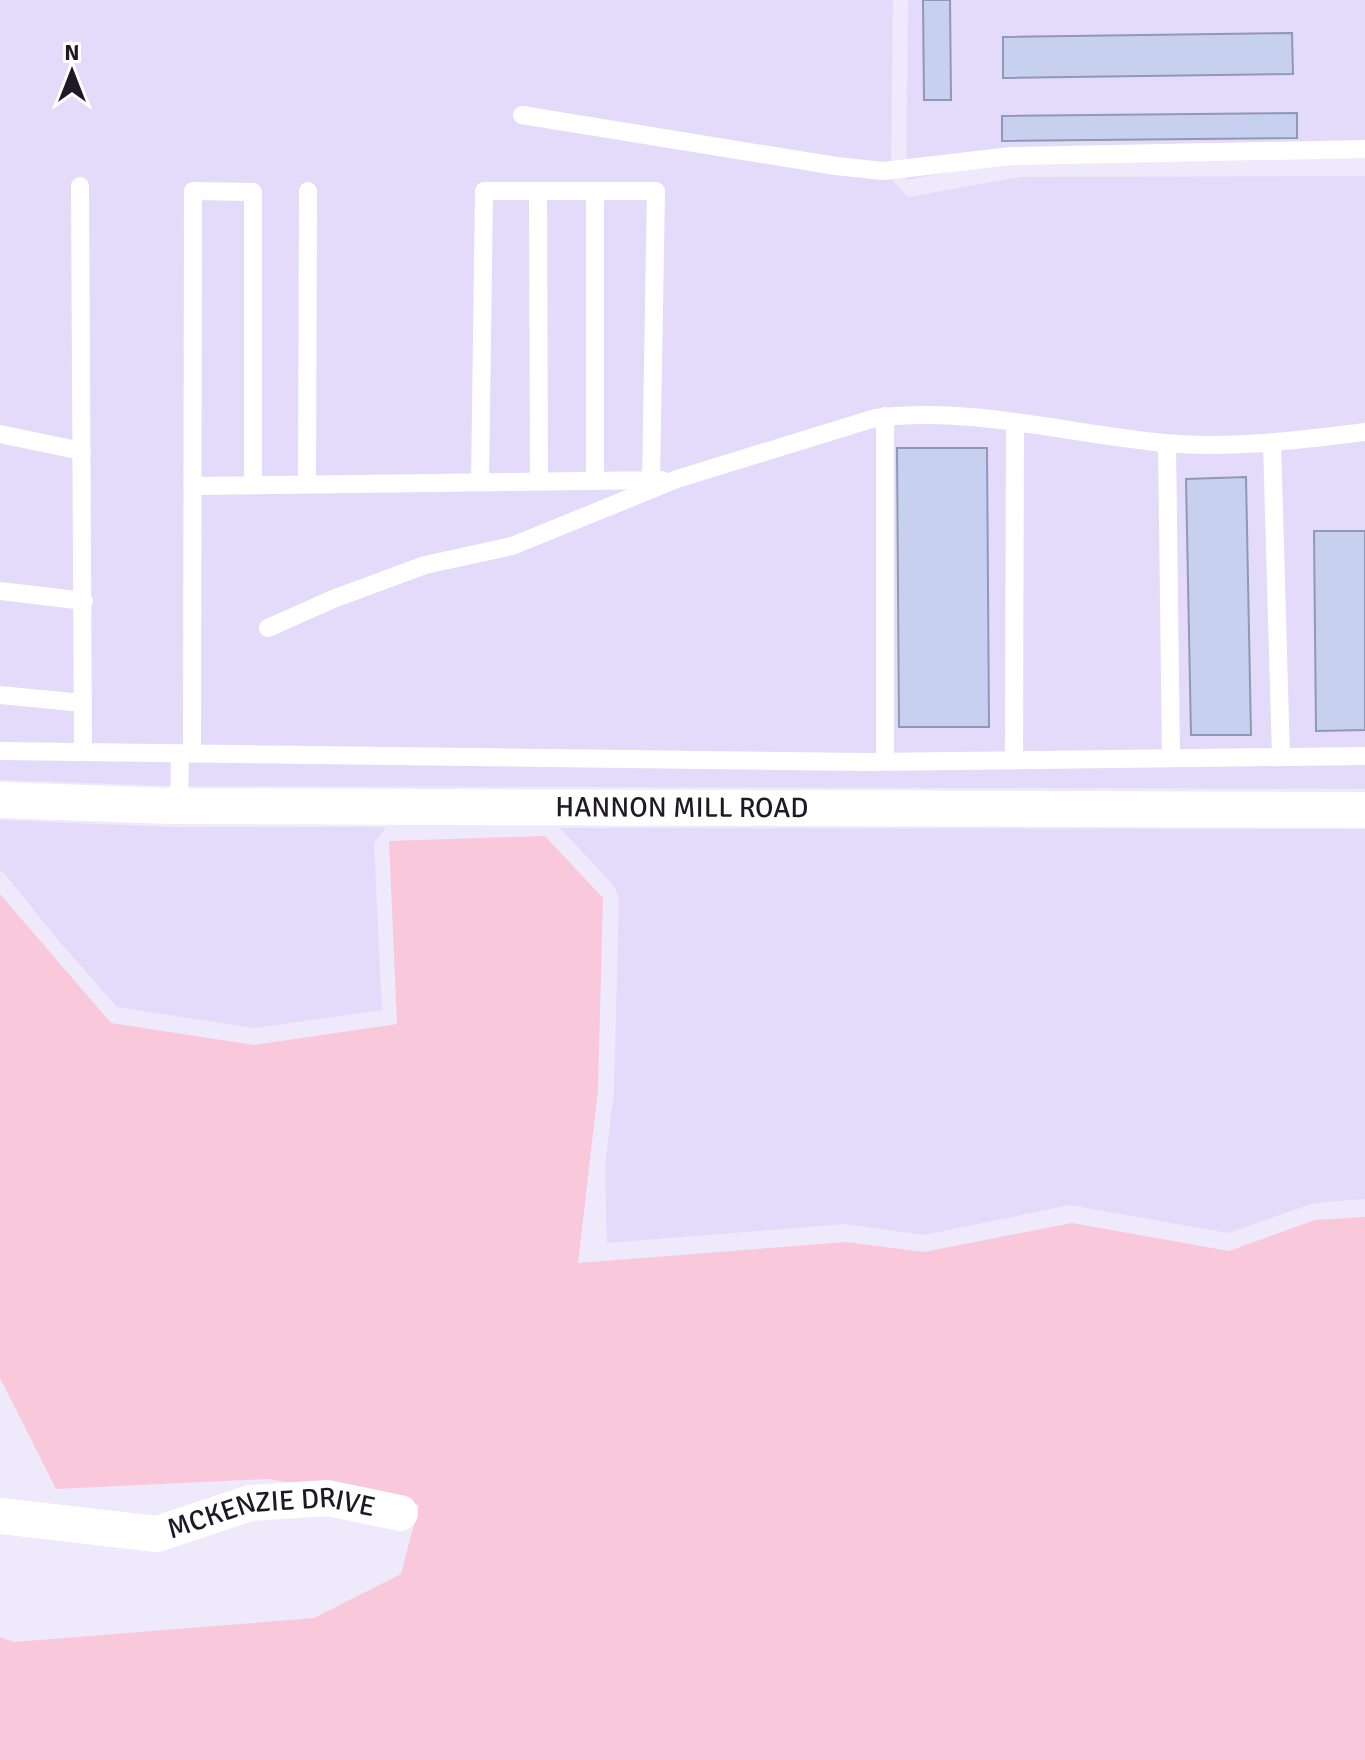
<svg xmlns="http://www.w3.org/2000/svg" width="1365" height="1760" viewBox="0 0 1365 1760" font-family="Signika,sans-serif">
  <style>
    .built { fill: #e4dbfa }
    .green { fill: #fac8db }
    .building { fill: #c7d1ef; stroke: #8f98b4; stroke-width: 2 }
    .lines { fill: none; stroke-linecap: round; stroke-linejoin: round }
    .lane { stroke: #fff; stroke-width: 18 }
    .street { stroke: #fff; stroke-width: 36 }
    .labels { text-anchor: middle; dominant-baseline: central; stroke-width: 6; stroke-linejoin: round; paint-order: stroke }
    .street-label { font-size: 28px; fill: #1e1a25; stroke: #fff }
  </style>
  <rect width="100%" height="100%" fill="#efe9fc"/>
  <path class="built" d="M0,0H893L891,179L908,197L1020,177L1365,176V789L172,786L0,780Z
    M908,0H1365V158L1019,160L906,180Z
    M0,820L171,827H386L374,843L382,1010L254,1028L117,1007L58,940L4,873L0,871Z
    M560,828L1365,829V1199L1314,1203L1228,1233L1070,1205L924,1235L845,1224L607,1243L605,1167L614,1091L619,899L614,886Z"/>
  <path class="green" d="M545,836L603,898L598,1090L578,1263L846,1242L924,1252L1072,1223L1229,1251L1315,1220L1365,1217V1760H0V1637L14,1642L314,1618L401,1574L419,1505L269,1479L56,1489L0,1378V894L111,1023L254,1045L397,1024L389,841Z"/>
  <path class="building" d="M923,0H950L951,100H924Z
    M1292,33L1293,74L1003,78V37Z
    M1297,113V138L1002,141V116Z
    M897,448H987L989,727H899Z
    M1246,477L1251,735H1191L1186,479Z
    M1314,531H1365V730L1316,731Z"/>
  <g class="lines">
    <path class="lane" d="M522,115L836,166L883,171L1011,156L1365,149
      M80,186L83,752
      M538,191L539,481
      M595,191V480
      M885,416V762
      M0,434L82,451
      M1167,443L1171,758
      M1272,443L1281,757
      M480,482L484,191H656L651,480
      M307,484L308,191
      M193,486L662,480
      M0,591L84,601
      M268,628L333,599L425,565L512,546L677,479L875,418C973,406 1068,434 1165,443C1232,449 1299,440 1365,432
      M0,695L83,703
      M0,751L868,762L1365,756
      M192,753L193,191L253,192V484
      M1014,760L1015,422
      M179,806L180,753"/>
    <g class="street">
      <path id="s1" d="M0,800L172,806L1365,810"/>
      <path id="s2" d="M0,1516L157,1534L250,1503L328,1498L400,1513"/>
    </g>
  </g>
  <g class="labels">
    <g class="street-label">
      <text stroke="none"><textPath href="#s1" startOffset="682">HANNON MILL ROAD</textPath></text>
      <text stroke="none"><textPath href="#s2" startOffset="276">MCKENZIE DRIVE</textPath></text>
    </g>
  </g>
  <g transform="translate(72 72)" stroke="#ffffff" stroke-width="6" paint-order="stroke">
  <path d="M0-6L14 30L0 20L-14 30Z" fill="#1e1a25"/>
  <text y="-12" font-size="22" font-weight="bold" text-anchor="middle" fill="#1e1a25">N</text>
  </g>
</svg>
